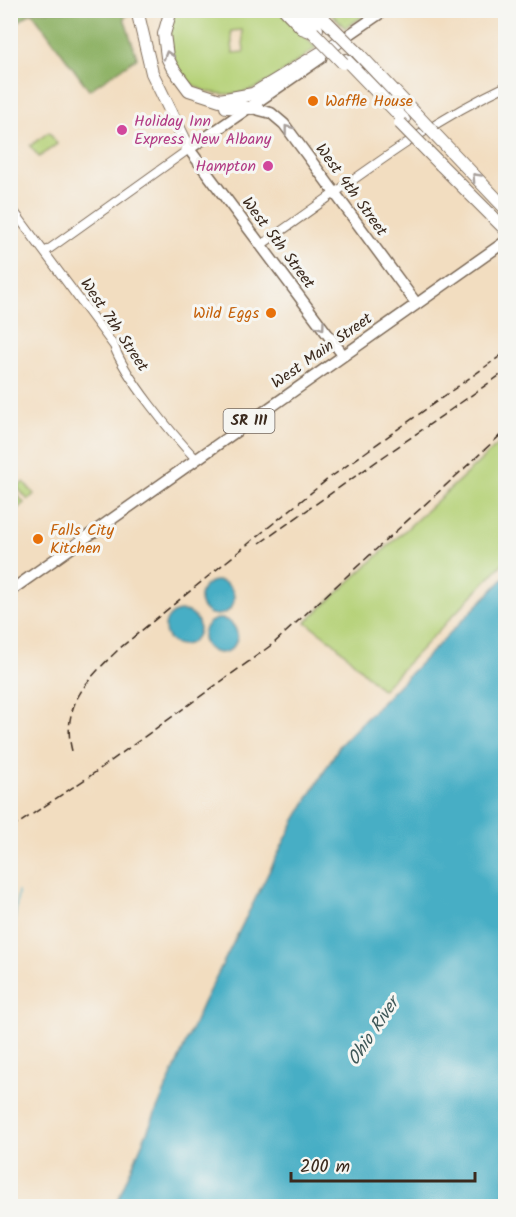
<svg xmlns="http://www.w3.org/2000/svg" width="516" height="1217" viewBox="0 0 516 1217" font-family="Kalam,sans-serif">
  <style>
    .green { fill: #b5d177; stroke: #787e4a; stroke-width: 1.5; fill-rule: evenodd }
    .forest { fill: #90b368; stroke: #666e43; stroke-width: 1.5 }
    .water { fill: #46aec5; stroke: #406c72; stroke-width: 1.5 }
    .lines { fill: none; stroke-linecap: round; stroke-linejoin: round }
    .stream { stroke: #46aec5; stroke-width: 1.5 }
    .minor-casing { stroke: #7b6957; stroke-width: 10 }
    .major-casing { stroke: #7b6957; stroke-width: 13 }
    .highway-casing { stroke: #7b6957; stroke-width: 14 }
    .minor { stroke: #fff; stroke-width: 8 }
    .major { stroke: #fff; stroke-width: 10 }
    .highway { stroke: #fff; stroke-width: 12 }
    .rail { stroke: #3b2a1e; stroke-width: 1.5; stroke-dasharray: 9 4.5; stroke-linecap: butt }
    .highway-bridge-casing { stroke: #7b6957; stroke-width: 14; stroke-linecap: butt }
    .highway-bridge { stroke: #fff; stroke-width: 12 }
    .oneway { stroke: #a79f9a }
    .food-dot { fill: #e8710a; stroke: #f6f6f2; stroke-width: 2 }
    .hotel-dot { fill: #d1479c; stroke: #f6f6f2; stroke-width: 2 }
    .labels { text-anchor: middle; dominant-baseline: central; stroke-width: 6; stroke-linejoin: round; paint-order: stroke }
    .shield { fill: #f6f6f2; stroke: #73675e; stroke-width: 1.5 }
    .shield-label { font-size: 15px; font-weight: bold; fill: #3b2a1e }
    .food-label { font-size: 16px; fill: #c56008; stroke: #f6f6f2; text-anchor: start }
    .hotel-label { font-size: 16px; fill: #b23c85; stroke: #f6f6f2; text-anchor: start }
    .street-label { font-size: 16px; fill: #3b2a1e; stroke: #f6f6f2 }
    .water-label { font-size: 18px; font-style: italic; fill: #3f5858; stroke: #f6f6f2 }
  </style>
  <rect width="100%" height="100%" fill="#f6f6f2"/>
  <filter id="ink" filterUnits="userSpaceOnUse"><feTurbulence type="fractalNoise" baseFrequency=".0167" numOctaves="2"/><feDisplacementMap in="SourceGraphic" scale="12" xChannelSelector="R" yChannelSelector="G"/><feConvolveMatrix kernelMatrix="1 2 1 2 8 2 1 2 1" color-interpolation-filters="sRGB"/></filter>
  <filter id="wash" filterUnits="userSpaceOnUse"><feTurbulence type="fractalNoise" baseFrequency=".008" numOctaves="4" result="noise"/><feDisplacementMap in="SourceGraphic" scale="24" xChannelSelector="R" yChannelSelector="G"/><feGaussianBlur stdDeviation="1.35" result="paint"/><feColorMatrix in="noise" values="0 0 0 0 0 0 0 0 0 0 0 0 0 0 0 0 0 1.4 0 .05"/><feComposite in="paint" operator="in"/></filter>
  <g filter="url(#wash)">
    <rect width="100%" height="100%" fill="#f2ddc0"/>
    <path class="green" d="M176,11H280L316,48C297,61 276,80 254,89C226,99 188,95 176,64C169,45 167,29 176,11ZM242,30L244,52L233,53L231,31Z
      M329,11H372L345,28Z
      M49,132L57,144L39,157L30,146Z
      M505,438V561L382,690L334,643L306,622Z
      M24,482L34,494L28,500L17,487Z
      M13,490L24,503L17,509L11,501Z"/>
    <path class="forest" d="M11,11H132L124,18L137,58L89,90L32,12L11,27Z"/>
    <path class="water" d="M505,577V1206H115L203,1003L295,820L340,745Z
      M200 598a17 17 0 1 1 34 0a17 17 0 1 1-34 0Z
      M165 628a17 17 0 1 1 34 0a17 17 0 1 1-34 0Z
      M203 636a17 17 0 1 1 34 0a17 17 0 1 1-34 0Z"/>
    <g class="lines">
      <path class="stream" d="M10,957L18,892"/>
    </g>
  </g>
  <g filter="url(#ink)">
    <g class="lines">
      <defs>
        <path id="minor" d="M10,206L114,346C125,377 172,434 196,459
          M261,245C342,190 417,128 506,86
          M45,252L189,149"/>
        <path id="major" d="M337,43L385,10
          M321,58L189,149L343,355
          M252,108L271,113L284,124L416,303
          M10,591L506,241"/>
        <path id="highway" d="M137,10L152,73L189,149
          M171,10L164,34L167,57L172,67L189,90L220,100L253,94L337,43
          M285,10L302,28L313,32
          M299,10L317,29
          M315,10L328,23
          M358,53L413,111
          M346,60L404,120
          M226,107L252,108
          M451,151L506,209
          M441,165L506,230"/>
      </defs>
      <use href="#minor" class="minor-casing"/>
      <use href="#major" class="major-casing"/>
      <use href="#highway" class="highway-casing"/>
      <use href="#minor" class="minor"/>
      <use href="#major" class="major"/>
      <use href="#highway" class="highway"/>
      <path class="rail" d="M260,543L506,371
        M72,751C60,705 89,678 120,648L328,479L506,352
        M10,829L90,776L273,644L506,430"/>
      <defs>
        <path id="highway-bridge" d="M328,23L358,53
          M313,32L343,63
          M413,111L451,151
          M400,123L441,165"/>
      </defs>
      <use href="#highway-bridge" class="highway-bridge-casing"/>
      <use href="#highway-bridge" class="highway-bridge"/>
    </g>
    <defs><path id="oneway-chevron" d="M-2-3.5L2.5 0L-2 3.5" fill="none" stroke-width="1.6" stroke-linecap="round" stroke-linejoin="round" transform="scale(1.5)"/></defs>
    <g class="oneway">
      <use href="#oneway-chevron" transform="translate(168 55) rotate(-107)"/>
      <use href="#oneway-chevron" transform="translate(288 129) rotate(-128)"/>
      <use href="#oneway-chevron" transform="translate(476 177) rotate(-133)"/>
      <use href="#oneway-chevron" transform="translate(321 326) rotate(54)"/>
    </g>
  </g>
  <g class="food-dot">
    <circle cx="313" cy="101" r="6"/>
    <circle cx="271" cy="313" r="6"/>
    <circle cx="38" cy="539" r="6"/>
  </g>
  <g class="hotel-dot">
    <circle cx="122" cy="130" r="6"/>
    <circle cx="268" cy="166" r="6"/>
  </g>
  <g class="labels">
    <rect class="shield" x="223.5" y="409" width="51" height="24" rx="4.5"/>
    <g class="shield-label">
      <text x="249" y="421">SR 111</text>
    </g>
    <g class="food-label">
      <text x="325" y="101">Waffle House</text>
      <text x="259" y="313" text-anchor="end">Wild Eggs</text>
      <text x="50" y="530">Falls City<tspan x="50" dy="18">Kitchen</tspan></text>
    </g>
    <g class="hotel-label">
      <text x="134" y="121">Holiday Inn<tspan x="134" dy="18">Express New Albany</tspan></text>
      <text x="256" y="166" text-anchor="end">Hampton</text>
    </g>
    <g class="street-label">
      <text transform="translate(351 190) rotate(54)">West 4th Street</text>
      <text transform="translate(278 243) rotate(53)">West 5th Street</text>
      <text transform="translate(114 325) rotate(56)">West 7th Street</text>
      <text transform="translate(322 351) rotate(-35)">West Main Street</text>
    </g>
    <g class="water-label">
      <text transform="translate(374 1032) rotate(-56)">Ohio River</text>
    </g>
  </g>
  <rect width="516" height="1217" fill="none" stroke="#f6f6f2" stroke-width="36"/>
  <path d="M291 1172v9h184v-9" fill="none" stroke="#3b2a1e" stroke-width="3"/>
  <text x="300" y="1172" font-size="18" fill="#3b2a1e" stroke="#f6f6f2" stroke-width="4.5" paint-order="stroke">200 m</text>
</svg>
